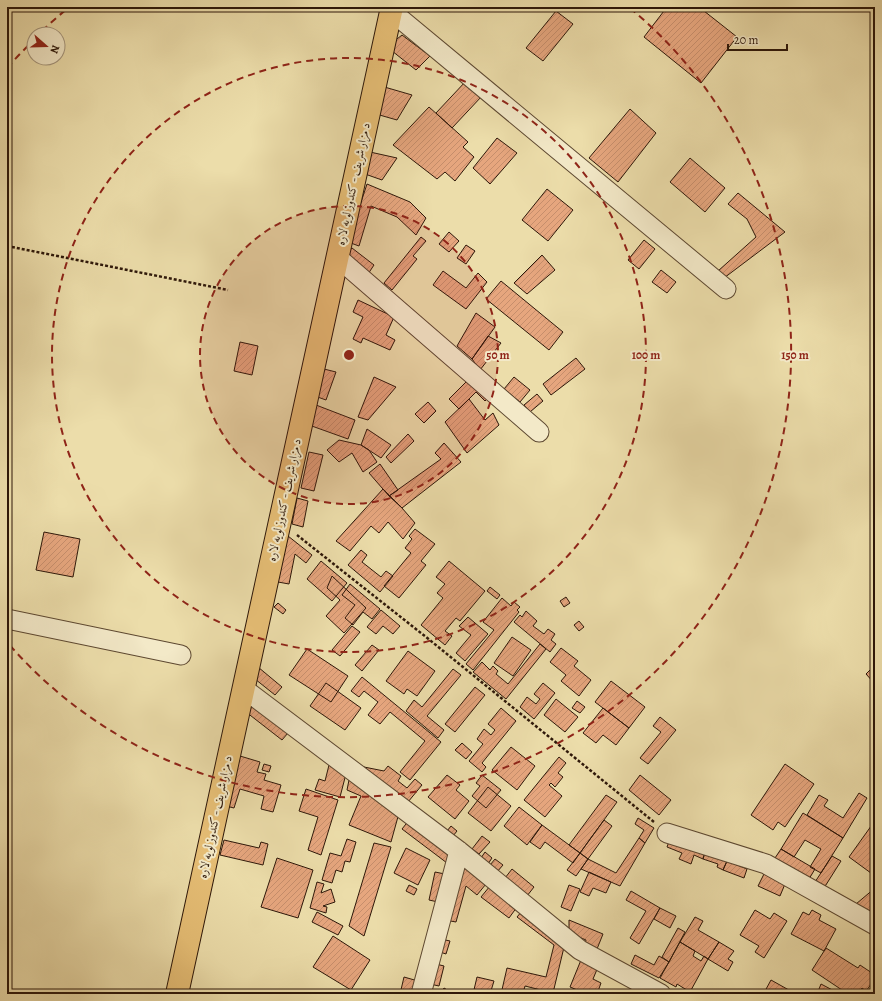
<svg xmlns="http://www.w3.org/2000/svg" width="882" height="1001" viewBox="0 0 882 1001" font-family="Alegreya,Amiri,serif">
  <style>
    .building { fill: url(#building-hatch); stroke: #2d1709 }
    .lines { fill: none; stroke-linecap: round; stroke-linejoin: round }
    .minor-casing { stroke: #5d4831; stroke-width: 21 }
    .major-casing { stroke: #2d1709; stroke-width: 24 }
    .path { stroke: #2d1709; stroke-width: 2.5; stroke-dasharray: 3 2; stroke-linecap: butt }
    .minor { stroke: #f3e9c8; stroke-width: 19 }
    .major { stroke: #e6be75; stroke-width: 22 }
    .ring { fill: none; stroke: #8f2418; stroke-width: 2; stroke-dasharray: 7 5 }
    .labels { text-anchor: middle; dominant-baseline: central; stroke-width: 4; stroke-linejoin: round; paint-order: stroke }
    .street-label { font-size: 12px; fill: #2d1709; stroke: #f3e9c8 }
    .centre { fill: #8f2418; stroke: #f3e9c8; stroke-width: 2 }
    .ring-label { font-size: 12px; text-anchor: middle; font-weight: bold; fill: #8f2418; stroke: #f3e9c8; stroke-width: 4; stroke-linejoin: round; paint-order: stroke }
  </style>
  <defs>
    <pattern id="building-hatch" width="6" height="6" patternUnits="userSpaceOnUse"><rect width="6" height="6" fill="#e6a67e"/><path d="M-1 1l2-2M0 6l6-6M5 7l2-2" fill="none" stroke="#c68e6c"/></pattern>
  </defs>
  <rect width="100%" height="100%" fill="#ecddaa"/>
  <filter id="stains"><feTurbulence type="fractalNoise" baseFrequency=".005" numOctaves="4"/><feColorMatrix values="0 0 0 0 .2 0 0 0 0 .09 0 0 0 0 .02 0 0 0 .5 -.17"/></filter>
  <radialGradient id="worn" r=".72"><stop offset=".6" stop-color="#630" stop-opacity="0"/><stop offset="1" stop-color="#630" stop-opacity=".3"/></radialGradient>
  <path class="building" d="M667,7H699L737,37L701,83L644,37Z
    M556,11L573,24L543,61L526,48Z
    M402,35L430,56L416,70L387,47Z
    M466,81L482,96L452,128L436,113Z
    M381,86L412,95L397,120L376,114Z
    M429,107L468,142L463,147L474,157L455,181L445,172L437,179L393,145Z
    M630,109L656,133L618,182L589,158Z
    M497,138L517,153L490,184L473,168Z
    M370,152L397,158L382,180L365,174Z
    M690,158L725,188L705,212L670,182Z
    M367,184L410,202L426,218L416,235L397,217L371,206L359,246L348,242Z
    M547,189L573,210L548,241L522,220Z
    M738,193L785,232L724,278L718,271L756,237L747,219L728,204Z
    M449,232L459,241L449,252L439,244Z
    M421,237L426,241L413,256L417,259L392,290L384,283Z
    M644,240L655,249L639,269L628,260Z
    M466,245L475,251L466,264L457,258Z
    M352,248L374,265L368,274L345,256Z
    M542,255L555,270L527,294L514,283Z
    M661,270L676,282L667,293L652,282Z
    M443,271L466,288L478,273L487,282L466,309L433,285Z
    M501,281L563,332L549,350L486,299Z
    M358,300L394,317L386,335L395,340L390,350L363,338L361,343L353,339L363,317L353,312Z
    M476,313L495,327L472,359L457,346Z
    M488,336L501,343L480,370L472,359Z
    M240,342L258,346L252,375L234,371Z
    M576,358L585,369L551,395L543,384Z
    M320,368L336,372L326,400L312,395Z
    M472,376L491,395L485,401L476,392L459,409L449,399Z
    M374,377L396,387L368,420L358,417Z
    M514,377L530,390L520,402L504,389Z
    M537,394L543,401L530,412L524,405Z
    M469,399L485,420L493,413L499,425L467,453L445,422Z
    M428,402L436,411L424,423L415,414Z
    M316,405L355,420L348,439L309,425Z
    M367,429L391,445L381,458L361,445Z
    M408,434L414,441L391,463L386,457Z
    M339,440L361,445L369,450L377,462L363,472L352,453L339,462L327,450Z
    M444,443L461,462L402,508L389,496L441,459L435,453Z
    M309,452L323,455L314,491L301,488Z
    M380,464L398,490L389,496L369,473Z
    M383,489L402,508L415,523L403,539L388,522L379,533L371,526L350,551L336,541Z
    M297,498L308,501L303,527L292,524Z
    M415,529L435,544L421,561L426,565L399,598L384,586L411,553L405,548L412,539L409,536Z
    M44,532L80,539L73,577L36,570Z
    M288,536L312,555L306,563L295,554L289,584L278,582Z
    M361,550L367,555L362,562L381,577L386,571L393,576L380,592L348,565Z
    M321,561L347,583L332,601L307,579Z
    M449,561L485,591L460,621L456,618L445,631L452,636L445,645L421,625L443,598L437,593L445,584L436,577Z
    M332,576L366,608L344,633L326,616L340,600L327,588Z
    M350,584L380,609L372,619L363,612L353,625L345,618L355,605L342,595Z
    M490,587L500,595L497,599L487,591Z
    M566,597L570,603L564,607L560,601Z
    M502,598L511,606L514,602L520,607L517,610L519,612L473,670L466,664L494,630L483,622Z
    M278,603L286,610L283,614L274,607Z
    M381,610L400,626L393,634L383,626L376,634L367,627Z
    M526,611L537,621L533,626L544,634L548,629L555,634L551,640L556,644L550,652L514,622L520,615L522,617Z
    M468,617L488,634L465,661L456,653L471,635L459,626Z
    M579,621L584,627L579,631L574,625Z
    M352,626L360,632L340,656L332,650Z
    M512,637L531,650L513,676L494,663Z
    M540,644L546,649L506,699L473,672L482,662L490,670L493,666L498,671L496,674L508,684Z
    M372,645L379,650L362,671L355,665Z
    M561,648L578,661L574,666L591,680L579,696L561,681L566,675L550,662Z
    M307,649L348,676L331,702L289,675Z
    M408,651L435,671L417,696L407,689L404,694L386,681Z
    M875,665V684L866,674Z
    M258,667L282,687L275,695L255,679Z
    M453,669L461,675L427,716L444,730L438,738L406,711L414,700L422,707Z
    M362,677L441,742L410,780L400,772L425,741L390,712L380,724L368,715L378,702L364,691L359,697L351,691Z
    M611,681L645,707L629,728L595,702Z
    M326,683L361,708L345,730L310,706Z
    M543,683L555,693L534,719L520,707L527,697L536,704L540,699L534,694Z
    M475,687L485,695L455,732L445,724Z
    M251,692L294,726L282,740L246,712Z
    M556,699L578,717L565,732L544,715Z
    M577,701L585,707L580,713L572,708Z
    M501,708L516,721L482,763L486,767L482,772L469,761L483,744L477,739L484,729L491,735L495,730L488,724Z
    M603,708L629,728L616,745L603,735L596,743L583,733Z
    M660,717L676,730L648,764L640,758L661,732L653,726Z
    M462,743L472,752L466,759L455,750Z
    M511,747L535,766L517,790L492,770Z
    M240,756L260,762L257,772L266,774L264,780L281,785L273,812L261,809L264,796L240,789L234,808L226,806Z
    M331,757L347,770L340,797L315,790L319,779L325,781Z
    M559,757L566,763L558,773L563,777L555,787L551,783L549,785L562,796L545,817L524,800Z
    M264,764L271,766L269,772L262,770Z
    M785,764L814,784L785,827L778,822L773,830L751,815Z
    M388,766L401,776L398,781L407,788L415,779L422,785L408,802L364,767L384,771Z
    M350,775L399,813L391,842L349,825L361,796L347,790Z
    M447,775L460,785L456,790L469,801L455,819L428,797Z
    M482,775L501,790L486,808L472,796L480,786L476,783Z
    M640,775L671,800L659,815L629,790Z
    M488,787L511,806L491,831L468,813Z
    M306,789L338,800L321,855L308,850L318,817L299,811Z
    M859,793L867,798L843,838L807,815L819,795L828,800L824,806L843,818Z
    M606,795L617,802L580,853L569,845Z
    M519,807L542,825L527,845L504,826Z
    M803,813L843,838L821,873L810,867L821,849L805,840L794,857L781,849Z
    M638,818L654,828L645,843L639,838L644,830L635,824Z
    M410,819L451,850L447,863L402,829Z
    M604,820L612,826L588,859L580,853Z
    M874,822L875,823V876L849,857Z
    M542,825L580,853L573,863L545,842L540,849L530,842Z
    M451,826L457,831L453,836L447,831Z
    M482,836L490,842L479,854L472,849Z
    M639,838L645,843L620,886L581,869L588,859L616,873Z
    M347,839L356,842L350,862L345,861L342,872L336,870L332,883L322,880L330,853L341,856Z
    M670,839L705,852L703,859L694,855L691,864L679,859L682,853L667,847Z
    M224,840L259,848L261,842L268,844L263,865L220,855Z
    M374,843L391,847L364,936L349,926Z
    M406,848L430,860L418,885L394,873Z
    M781,849L815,869L809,879L775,858Z
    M485,852L492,858L488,864L481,858Z
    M705,852L727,861L723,870L717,867L718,864L703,859Z
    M580,853L588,859L576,876L567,870Z
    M832,856L841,861L824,888L815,882Z
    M277,858L313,870L298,918L261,907Z
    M495,859L503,865L497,872L490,865Z
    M727,861L747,869L744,878L723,870Z
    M460,864L486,884L477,895L466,886L456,922L445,920Z
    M512,869L534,887L527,896L505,878Z
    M435,872L445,874L438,902L429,900Z
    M589,872L611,882L606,893L593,888L589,896L580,892Z
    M764,874L785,884L780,896L758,886Z
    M317,882L324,884L321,893L331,889L335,902L323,906L327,907L326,913L310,908Z
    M409,885L417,889L414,895L406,891Z
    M569,885L580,889L571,911L561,907Z
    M490,886L517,907L509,918L481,897Z
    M875,888V907L871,913L856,904Z
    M631,891L660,908L639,944L630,938L646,911L626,900Z
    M660,908L676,916L670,928L654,919Z
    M755,910L770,919L774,913L787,921L764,958L755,952L759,946L740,935Z
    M812,910L821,915L819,920L836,929L824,951L791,934L803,912L809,915Z
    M522,911L565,943L553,993L525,986L523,994H501L507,968L546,977L554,945L517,917Z
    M317,912L343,926L338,935L312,922Z
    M695,917L703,921L698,930L719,942L708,959L680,942Z
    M569,920L603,934L597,949L585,944L586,940L569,933Z
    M678,928L685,932L669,962L662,957Z
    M333,936L370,960L351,990L313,967Z
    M441,939L450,941L446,954L437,951Z
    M680,942L695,951L693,956L701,961L704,956L708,959L690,992L677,984L676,987L660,978Z
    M719,942L734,951L728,959L733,962L728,971L708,959Z
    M826,948L858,968L860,965L875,975V979L866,991L862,988L858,994L851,989L848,994L812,970Z
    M635,955L654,965L659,956L669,962L659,978L631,964Z
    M581,960L598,967L593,979L601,983L597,994H587L570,987Z
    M436,964L444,966L439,986L430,984Z
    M404,977L418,981L415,994H400Z
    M477,977L494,981L490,994H473Z
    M771,980L796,994H770L765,991Z
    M875,980V994H867Z
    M821,984L840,994H817Z
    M444,988L454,994H440Z"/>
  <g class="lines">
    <defs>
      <path id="minor" d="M391,11L726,289
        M337,257L539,432
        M7,619L181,655
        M243,688L459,851L580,950L661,994
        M667,833L766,864L875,925
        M421,994L459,851"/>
      <path id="major" d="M177,994L392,7"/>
    </defs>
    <use href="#minor" class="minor-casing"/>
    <use href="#major" class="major-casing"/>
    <path class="path" d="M7,246L228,290
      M297,535L426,637L654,822"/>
    <use href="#minor" class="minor"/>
    <use href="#major" class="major"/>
  </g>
  <circle cx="349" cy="355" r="149" fill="#8f2418" fill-opacity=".12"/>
  <g class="ring">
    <circle cx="349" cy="355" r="149"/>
    <circle cx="349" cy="355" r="297"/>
    <path d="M7 68A446 446 0 0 1 34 40M42 31A446 446 0 0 1 68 8M630 8A446 446 0 1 1 7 642"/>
  </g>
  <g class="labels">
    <g class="street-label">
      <text transform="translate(353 184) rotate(-78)">د مزار شریف - کندوز لویه لاره</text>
      <text transform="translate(284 500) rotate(-78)">د مزار شریف - کندوز لویه لاره</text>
      <text transform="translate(215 817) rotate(-78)">د مزار شریف - کندوز لویه لاره</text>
    </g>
  </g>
  <circle cx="349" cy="355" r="6" class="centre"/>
  <g class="ring-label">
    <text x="498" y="359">50 m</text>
    <text x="646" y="359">100 m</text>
    <text x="795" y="359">150 m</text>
  </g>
  <rect width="882" height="1001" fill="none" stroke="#ecddaa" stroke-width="24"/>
  <rect x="8" y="8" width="866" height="985" fill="none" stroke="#2d1709" stroke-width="2"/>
  <rect x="12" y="12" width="858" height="977" fill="none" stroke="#2d1709"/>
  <g transform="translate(46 46) rotate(110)"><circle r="19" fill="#f3e9c8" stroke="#a4957c"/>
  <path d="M0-3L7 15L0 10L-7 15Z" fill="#8f2418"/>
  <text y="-6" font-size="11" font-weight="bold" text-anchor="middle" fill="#2d1709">N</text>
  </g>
  <path d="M728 44v6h59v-6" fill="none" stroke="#2d1709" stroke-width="2"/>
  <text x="734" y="44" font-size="12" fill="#2d1709" stroke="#f3e9c8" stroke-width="3" paint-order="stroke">20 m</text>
  <rect width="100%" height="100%" filter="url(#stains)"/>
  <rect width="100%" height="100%" fill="url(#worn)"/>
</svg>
